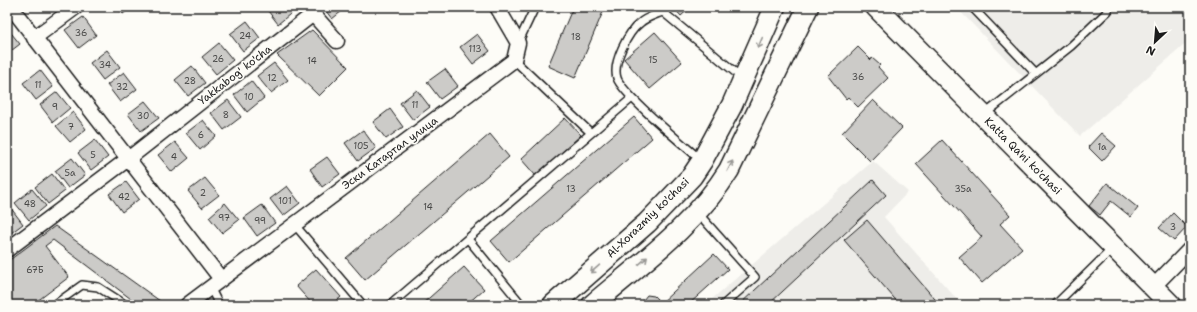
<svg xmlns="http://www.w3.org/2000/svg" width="1197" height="312" viewBox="0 0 1197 312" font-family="'Shantell Sans',sans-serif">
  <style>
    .built { fill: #eeede9 }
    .building { fill: #cccbc8; stroke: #1c1c1c }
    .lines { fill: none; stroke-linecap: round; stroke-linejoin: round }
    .lane-casing { stroke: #1c1c1c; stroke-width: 10 }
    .street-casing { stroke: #1c1c1c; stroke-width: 17 }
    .secondary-casing { stroke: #1c1c1c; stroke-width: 23 }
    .lane { stroke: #fdfcf7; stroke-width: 7 }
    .street { stroke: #fdfcf7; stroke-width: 14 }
    .secondary { stroke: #fdfcf7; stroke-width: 20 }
    .oneway { stroke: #989794 }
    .labels { text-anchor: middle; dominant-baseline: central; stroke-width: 3.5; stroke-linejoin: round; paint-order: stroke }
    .number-label { font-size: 9px; fill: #484847 }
    .street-label { font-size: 11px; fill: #1c1c1c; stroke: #fdfcf7 }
  </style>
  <rect width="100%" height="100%" fill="#fdfcf7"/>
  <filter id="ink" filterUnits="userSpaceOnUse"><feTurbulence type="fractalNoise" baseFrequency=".025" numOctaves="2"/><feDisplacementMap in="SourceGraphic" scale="8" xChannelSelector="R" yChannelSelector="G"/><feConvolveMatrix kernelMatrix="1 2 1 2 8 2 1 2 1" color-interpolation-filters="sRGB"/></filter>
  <g filter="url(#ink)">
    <path class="built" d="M956,7H1190V40L1080,136Z
      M873,161L908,192L884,217L962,305H705Z"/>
    <path class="building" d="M117,7H132L123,14Z
      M265,7H292L295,10L278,24Z
      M323,7H347L332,19Z
      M573,7H605L575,78L548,66Z
      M673,7H691L681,16Z
      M83,17L96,35L79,48L65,30Z
      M247,21L260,38L243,51L230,34Z
      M7,28L20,44L7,54Z
      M312,30L348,67L319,96L277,55Z
      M655,32L682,62L650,89L624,59Z
      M477,34L490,51L473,64L460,47Z
      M219,43L233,60L216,74L202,57Z
      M858,47L871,60L872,58L880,65L878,67L888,78L858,107L848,97L846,99L828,76Z
      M107,50L120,67L103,80L90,63Z
      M274,63L288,80L271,93L257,76Z
      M192,66L205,83L188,96L175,80Z
      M445,69L458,86L440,99L427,82Z
      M40,70L53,87L36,100L23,83Z
      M124,72L137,89L120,102L107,85Z
      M251,81L264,98L247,112L234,95Z
      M417,90L430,107L413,120L400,103Z
      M57,92L70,108L53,122L40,105Z
      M228,100L241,117L224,130L211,113Z
      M873,100L902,128L870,161L842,133Z
      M145,101L159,118L141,131L128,114Z
      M390,109L403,127L386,139L373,122Z
      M73,112L86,129L70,142L56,126Z
      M634,117L652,138L509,262L491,241Z
      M565,118L581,135L536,176L521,159Z
      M203,120L216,136L200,150L186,133Z
      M363,130L376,148L358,161L345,143Z
      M1101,133L1116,146L1102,161L1088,147Z
      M490,134L509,157L365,280L346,258Z
      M95,140L108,157L91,170L78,153Z
      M942,140L1010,215L1000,224L1022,248L982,283L959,257L982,237L916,164Z
      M175,142L189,158L172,172L158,155Z
      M327,157L340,174L322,187L310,169Z
      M72,158L85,175L68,188L55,171Z
      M52,174L65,191L48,204L35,187Z
      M205,178L219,195L202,208L188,191Z
      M873,180L886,195L768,305H739Z
      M126,182L139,199L122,212L109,194Z
      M1107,183L1138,208L1131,217L1111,201L1100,215L1089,206Z
      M287,186L300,203L283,216L270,199Z
      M32,189L46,206L29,220L15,203Z
      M225,203L239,220L222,233L209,217Z
      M262,205L275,223L257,236L244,218Z
      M10,207L23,224L7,236V209Z
      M1173,213L1187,227L1174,241L1159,228Z
      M867,220L940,305H900L844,240Z
      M55,226L160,301L156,305H139L53,240L45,246L69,277L32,305H7V262Z
      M714,254L728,269L688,305H659Z
      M464,267L484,289L466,305H421Z
      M316,269L341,297L332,305H313L296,286Z
      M647,295L654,296L657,299L656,305H643V300Z"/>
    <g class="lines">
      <defs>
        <path id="lane" d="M657,7L742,78
          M972,7L1036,74
          M662,12C655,15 645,18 640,23C628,32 612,63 617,78C622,94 685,146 701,160
          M518,43L535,7
          M514,60L591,133
          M985,114L1071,46L1108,11L1109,7
          M697,212L755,277L723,305
          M294,224L363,305
          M468,239L522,305
          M210,287L219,305
          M54,305L82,285L98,287L126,305
          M390,305L632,98
          M1055,305L1113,248"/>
        <path id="street" d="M11,7L221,279
          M34,38L76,7
          M7,250L128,159L313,14L337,41
          M1153,287L1190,249
          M187,305L514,60L518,43L497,7"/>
        <path id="secondary" d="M876,7L1171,305
          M553,305L647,223L692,176L702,161L732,105L775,7
          M592,305C640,264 695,225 729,170L808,7"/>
      </defs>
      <use href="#lane" class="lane-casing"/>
      <use href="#street" class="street-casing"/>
      <use href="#secondary" class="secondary-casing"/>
      <use href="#lane" class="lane"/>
      <use href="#street" class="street"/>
      <use href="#secondary" class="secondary"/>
    </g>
    <defs><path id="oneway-shaft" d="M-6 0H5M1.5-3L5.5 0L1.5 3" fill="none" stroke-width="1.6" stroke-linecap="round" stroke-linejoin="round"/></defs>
    <g class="oneway">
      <use href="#oneway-shaft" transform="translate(760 43) rotate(113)"/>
      <use href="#oneway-shaft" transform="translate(730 166) rotate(-63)"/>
      <use href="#oneway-shaft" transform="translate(643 261) rotate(-41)"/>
      <use href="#oneway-shaft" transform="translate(595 269) rotate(139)"/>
    </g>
  </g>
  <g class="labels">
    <g class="number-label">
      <text x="81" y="33">36</text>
      <text x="245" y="36">24</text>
      <text x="576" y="37">18</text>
      <text x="475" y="49">113</text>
      <text x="218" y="59">26</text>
      <text x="653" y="60">15</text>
      <text x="312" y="61">14</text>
      <text x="105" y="65">34</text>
      <text x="858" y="77">36</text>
      <text x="272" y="78">12</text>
      <text x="190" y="81">28</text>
      <text x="38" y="85">11</text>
      <text x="122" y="87">32</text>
      <text x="249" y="97">10</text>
      <text x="415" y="105">11</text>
      <text x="55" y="107">9</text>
      <text x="226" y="115">8</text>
      <text x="143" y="116">30</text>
      <text x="71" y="127">7</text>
      <text x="201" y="135">6</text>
      <text x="361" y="146">105</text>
      <text x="1102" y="147">1a</text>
      <text x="93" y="155">5</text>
      <text x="174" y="157">4</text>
      <text x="70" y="173">5a</text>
      <text x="571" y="189">13</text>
      <text x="963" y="189">35а</text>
      <text x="203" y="193">2</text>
      <text x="124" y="197">42</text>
      <text x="285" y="201">101</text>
      <text x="30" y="204">48</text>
      <text x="428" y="207">14</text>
      <text x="224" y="218">97</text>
      <text x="260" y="221">99</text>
      <text x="1173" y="227">3</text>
      <text x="35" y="270">67Б</text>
    </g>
    <g class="street-label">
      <text transform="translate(235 75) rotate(-38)">Yakkabog' ko'cha</text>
      <text transform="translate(390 153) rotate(-36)">Эски Катартал улица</text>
      <text transform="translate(1023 156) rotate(45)">Katta Qa'ni ko'chasi</text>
      <text transform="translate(648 218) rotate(-44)">Al-Xorazmiy ko'chasi</text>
    </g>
  </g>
  <rect width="1197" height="312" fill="none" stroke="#fdfcf7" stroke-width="24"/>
  <rect x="12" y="12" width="1173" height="288" fill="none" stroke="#1c1c1c" stroke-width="1.5" filter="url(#ink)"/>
  <g transform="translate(1155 42) rotate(206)" stroke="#fdfcf7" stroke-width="3" paint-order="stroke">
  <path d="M0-3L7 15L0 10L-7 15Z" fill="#1c1c1c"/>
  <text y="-6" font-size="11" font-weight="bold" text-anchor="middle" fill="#1c1c1c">N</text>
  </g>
</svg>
